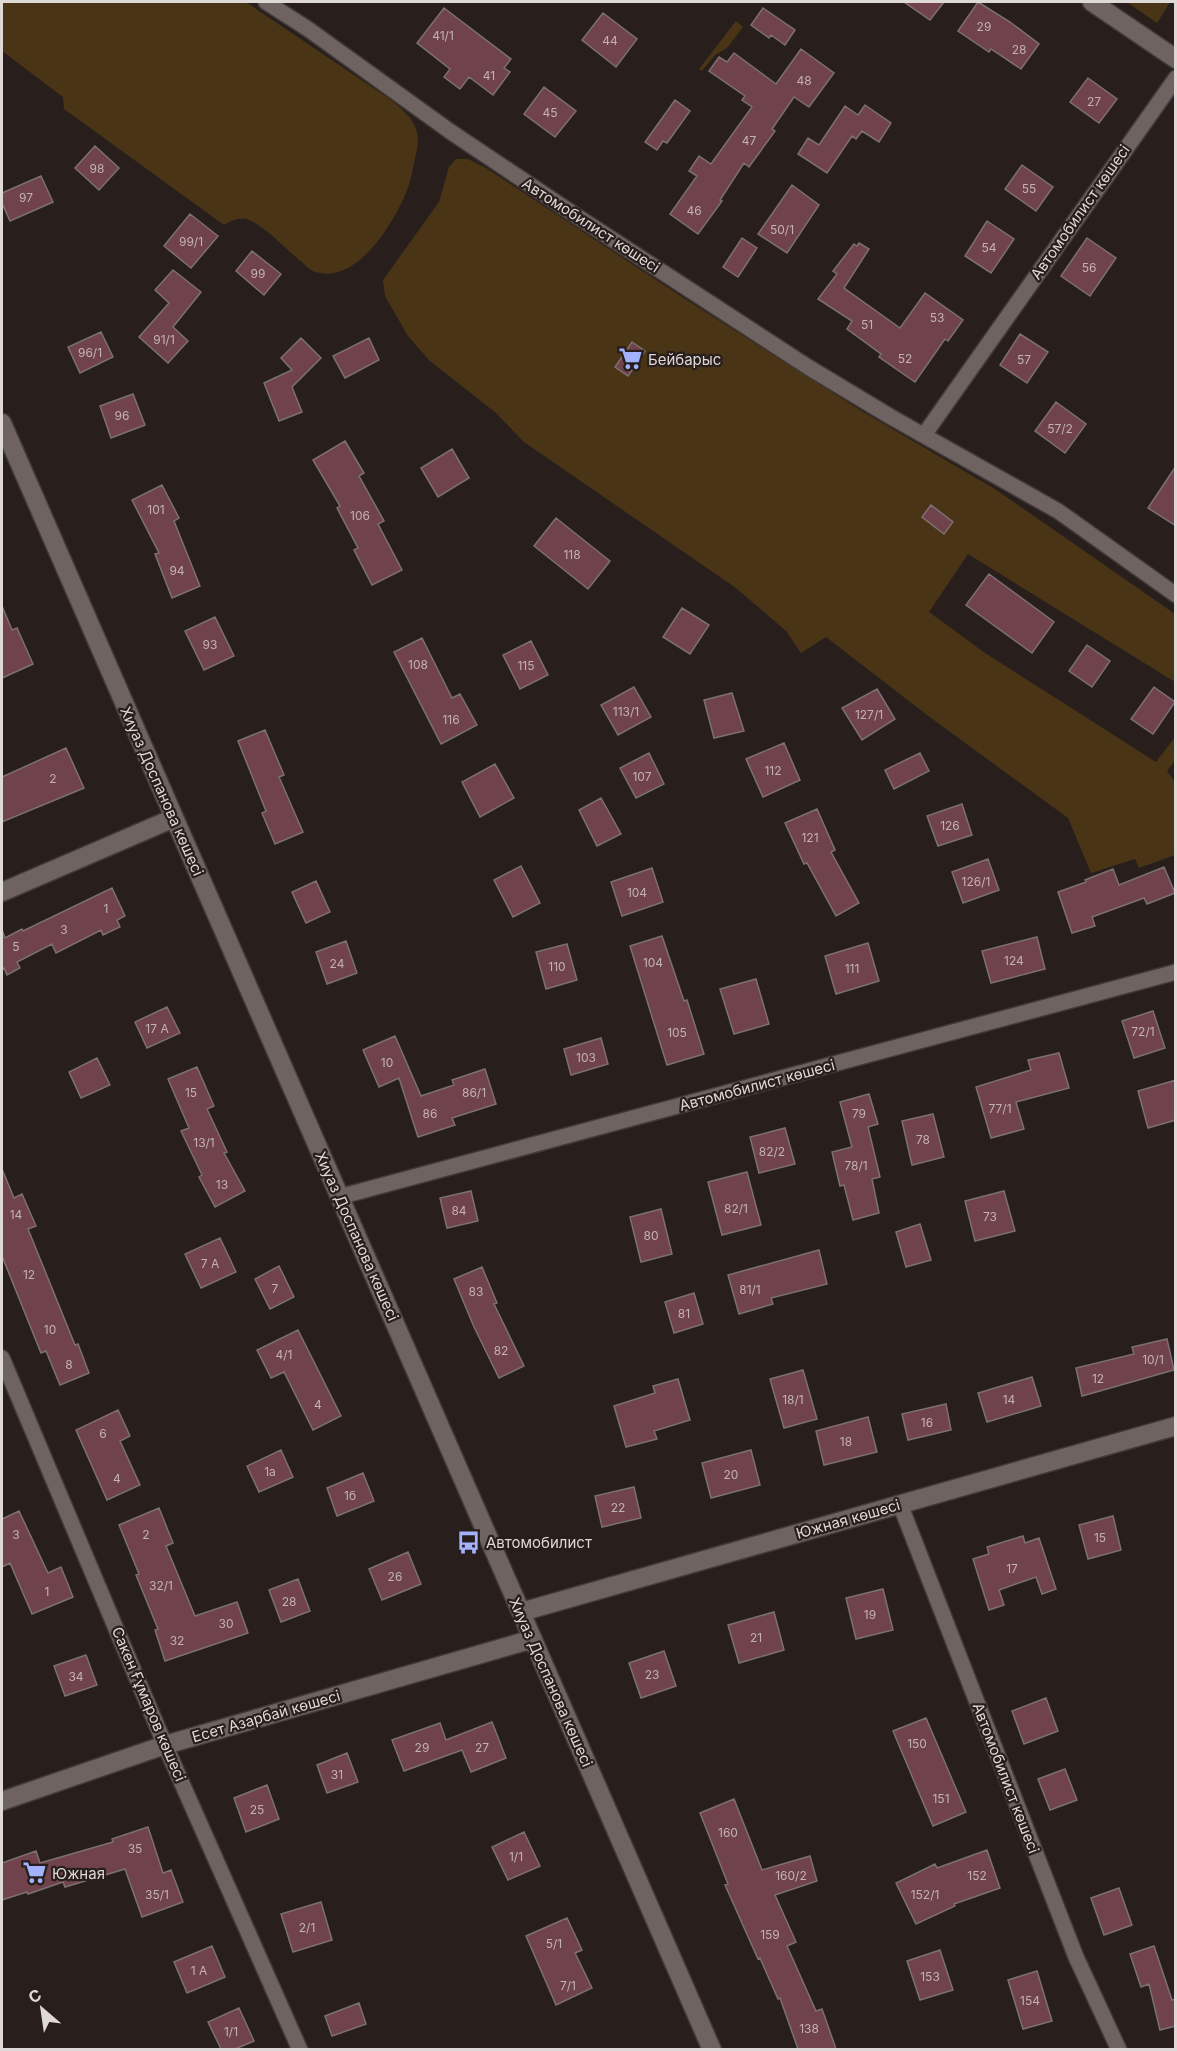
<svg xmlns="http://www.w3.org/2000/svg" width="1177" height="2051" viewBox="0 0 1177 2051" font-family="Inter,sans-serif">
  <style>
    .green { fill: #493516 }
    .building { fill: #70424b; stroke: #7c7072; stroke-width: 1.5 }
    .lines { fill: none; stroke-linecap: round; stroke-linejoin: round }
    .street-casing { stroke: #413a39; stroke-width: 18 }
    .secondary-casing { stroke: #413a39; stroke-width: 21 }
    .street { stroke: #6e6361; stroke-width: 15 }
    .secondary { stroke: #6e6361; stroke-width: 18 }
    .labels { text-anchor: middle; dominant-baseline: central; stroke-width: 4.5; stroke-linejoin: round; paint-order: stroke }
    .number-label { font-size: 12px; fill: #c2b2b4 }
    .street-label { font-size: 15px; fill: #ded8d7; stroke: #281f1d }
    .poi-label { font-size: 15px; fill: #ded8d7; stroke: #281f1d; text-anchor: start }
  </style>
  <rect width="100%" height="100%" fill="#281f1d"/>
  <path class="green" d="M2,2H246L388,98C409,114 423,126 416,154C413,166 412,178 407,190C395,222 355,288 313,271C308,269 304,263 299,260C285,248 266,227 249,220C241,216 231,221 224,225L64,109L63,97L2,51Z
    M1127,2H1170L1157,23Z
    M736,21L743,27L727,48L715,55L702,71L699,69Z
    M456,159H468L486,168L685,299L860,410L995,489L1175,614V682L968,554L929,612L985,653L1156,762L1175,737V761L1167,771L1175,782V855L1139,868L1135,859L1091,873L1068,818L927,715L826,637L801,653L786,631L736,588L524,442L496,413L430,361L408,336L385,296L383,280L439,202L449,167Z"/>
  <path class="building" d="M904,2H944L930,20Z
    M978,2L1010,22L1039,44L1021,69L991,49L989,52L958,31Z
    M444,8L511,59L504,68L510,72L493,95L469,77L460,89L444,77L450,69L417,43Z
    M763,8L795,30L785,45L771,35L769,38L751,25Z
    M603,13L637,39L616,67L582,40Z
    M801,49L834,73L809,107L794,97L772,129L775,131L749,167L744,163L720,200L722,201L698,234L670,214L697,176L689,171L699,156L711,164L752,107L742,100L745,96L709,71L719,57L727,62L734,53L776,84Z
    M1088,78L1117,99L1099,123L1070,102Z
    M544,87L576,111L555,137L524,114Z
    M675,100L690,111L667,143L663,141L657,150L645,142Z
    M865,105L891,123L879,142L862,131L856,139L852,136L827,173L798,154L808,138L819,145L845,106L858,115Z
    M95,146L119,168L99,190L75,168Z
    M1022,165L1053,187L1036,211L1005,189Z
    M41,176L53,202L10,221L2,203V193Z
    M792,185L819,205L787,253L758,234Z
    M190,214L218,236L191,268L164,246Z
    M987,221L1014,239L991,273L965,256Z
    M742,238L757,248L738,277L723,267Z
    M1087,238L1116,258L1090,296L1061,276Z
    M859,243L869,249L844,288L900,328L925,293L963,320L948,341L945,339L915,382L879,357L881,354L847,329L852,321L818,299L837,274L833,271L854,244L857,246Z
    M252,251L281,274L264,295L236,271Z
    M173,270L201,292L173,327L188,341L168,363L139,337L169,303L155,290Z
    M101,332L113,357L80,373L68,347Z
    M1020,334L1048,352L1027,383L1000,365Z
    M301,338L321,358L292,387L302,412L279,421L264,383L292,370L281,358Z
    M369,338L379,360L345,378L333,356Z
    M632,342L645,351L628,376L615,367Z
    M133,394L145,425L111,438L100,406Z
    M1056,402L1086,424L1065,453L1035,431Z
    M345,441L364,473L359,476L384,521L378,524L402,570L372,585L354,550L358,548L337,508L340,506L313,460Z
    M452,449L469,478L438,497L421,468Z
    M1176,466V526L1148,508Z
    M162,485L179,518L174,521L200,586L172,598L155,554L159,553L132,500Z
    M931,505L953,522L944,534L922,517Z
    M556,518L610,561L588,589L534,546Z
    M989,574L1054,622L1032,653L966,605Z
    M2,606L12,630L17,628L33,664L2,678Z
    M682,608L709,625L690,654L663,637Z
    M215,617L234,656L204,670L185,631Z
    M422,638L452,698L460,694L477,725L441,744L394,652Z
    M531,641L548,675L520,689L503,655Z
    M1087,645L1110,661L1092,687L1069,671Z
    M634,687L651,717L618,735L601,705Z
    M1154,687L1175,702L1153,734L1131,719Z
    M877,689L895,719L862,740L842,708Z
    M732,693L744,731L714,738L704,700Z
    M265,730L284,775L279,777L303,832L275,844L262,813L266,811L238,741Z
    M784,743L800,780L763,797L746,759Z
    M66,748L84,788L2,822V777Z
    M649,753L664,784L636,798L620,768Z
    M920,753L929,771L894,789L885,770Z
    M495,764L514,798L480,817L462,782Z
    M601,798L621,834L597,846L579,810Z
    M962,804L972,835L938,846L927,816Z
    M817,809L835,850L831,852L859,903L836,916L807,863L804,864L785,823Z
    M988,859L999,890L963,903L952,872Z
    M521,866L540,903L513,917L494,880Z
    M1164,867L1175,893L1147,904L1144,898L1092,917L1095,926L1072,933L1058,892L1086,882L1085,880L1113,869L1119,885Z
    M652,868L663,902L622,916L611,882Z
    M316,881L330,912L306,923L292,892Z
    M112,888L125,916L117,920L120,927L103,935L101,930L56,953L52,944L17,962L20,968L7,975L4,968L2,969V930L5,938L22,929L23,931Z
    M662,936L684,1001L687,1000L704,1054L667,1065L630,946Z
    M1037,937L1045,969L991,983L982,951Z
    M346,941L357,973L327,984L316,952Z
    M868,943L879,981L836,994L825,956Z
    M567,944L577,980L546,989L536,952Z
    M756,979L769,1024L734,1034L720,989Z
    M167,1007L180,1033L147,1048L135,1022Z
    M1153,1011L1165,1048L1134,1058L1122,1021Z
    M395,1036L421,1096L454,1085L452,1080L485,1069L496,1104L452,1118L455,1125L418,1137L399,1078L379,1087L363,1050Z
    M601,1038L608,1064L571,1075L564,1049Z
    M1059,1053L1069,1088L1016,1102L1024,1129L991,1138L976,1087L1031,1070L1028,1060Z
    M97,1058L110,1085L81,1098L69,1072Z
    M197,1067L214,1106L207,1109L227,1152L224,1153L245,1191L215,1207L199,1177L202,1175L181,1131L189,1128L168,1079Z
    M1176,1080V1120L1148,1128L1138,1091Z
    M869,1094L878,1124L868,1127L880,1177L872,1179L879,1213L853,1220L844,1185L840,1186L832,1152L852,1147L840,1102Z
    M933,1114L944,1157L912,1165L902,1121Z
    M785,1128L795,1164L759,1173L750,1137Z
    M2,1169L14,1198L22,1194L36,1226L28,1229L75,1345L78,1344L89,1373L60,1385L46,1351L41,1353L2,1256Z
    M747,1172L761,1225L722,1235L708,1182Z
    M471,1191L478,1221L447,1228L440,1198Z
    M1004,1191L1015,1231L975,1241L965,1201Z
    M661,1209L672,1254L641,1262L630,1217Z
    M920,1224L931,1260L906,1267L896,1232Z
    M220,1238L236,1272L201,1288L185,1254Z
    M819,1250L827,1284L771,1298L773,1304L739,1314L728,1275Z
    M279,1266L294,1297L270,1309L255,1279Z
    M482,1267L497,1303L494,1304L524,1366L499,1378L474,1327L454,1279Z
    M694,1293L703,1324L674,1333L665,1302Z
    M298,1330L341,1416L313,1430L284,1372L271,1378L257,1350Z
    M1167,1339L1174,1370L1082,1396L1076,1368L1134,1354L1132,1347Z
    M803,1370L817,1419L784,1428L770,1379Z
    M1032,1377L1041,1406L987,1422L978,1393Z
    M678,1379L690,1420L654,1431L657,1439L626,1447L614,1406L655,1393L653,1386Z
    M946,1404L951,1430L908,1440L902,1414Z
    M118,1410L130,1436L120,1441L140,1485L107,1500L76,1430Z
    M868,1417L877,1452L824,1465L816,1431Z
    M281,1450L293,1477L259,1492L247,1466Z
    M751,1450L760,1485L711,1498L702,1463Z
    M363,1473L374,1501L337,1516L327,1488Z
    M634,1487L641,1518L602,1527L595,1496Z
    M159,1508L173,1543L166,1546L195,1616L237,1602L248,1633L165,1661L155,1630L158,1629L136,1575L139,1574L119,1525Z
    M19,1511L48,1573L61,1567L73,1597L32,1614L10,1563L2,1567V1519Z
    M1113,1516L1121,1550L1088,1559L1079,1525Z
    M1023,1536L1025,1543L1039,1538L1056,1589L1042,1594L1036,1577L999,1590L1004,1605L989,1610L973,1559L989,1554L987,1547Z
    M408,1552L421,1584L382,1600L369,1569Z
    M298,1579L310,1611L281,1622L269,1590Z
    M883,1589L893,1630L856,1639L846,1598Z
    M774,1612L784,1650L739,1663L728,1625Z
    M664,1651L676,1686L641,1698L629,1663Z
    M86,1655L97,1685L65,1696L54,1666Z
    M1046,1698L1058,1731L1024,1744L1012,1711Z
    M926,1718L966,1812L933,1826L893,1731Z
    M492,1722L506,1758L471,1772L462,1750L404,1771L392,1740L440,1723L446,1740Z
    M347,1753L358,1782L327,1793L317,1765Z
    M1065,1769L1077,1800L1050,1810L1038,1779Z
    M267,1785L279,1819L246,1832L234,1798Z
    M734,1799L762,1870L810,1856L817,1881L775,1895L796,1942L787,1946L816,2011L822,2009L836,2049H798L780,1998L778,1999L760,1958L758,1959L725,1885L728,1884L700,1813Z
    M148,1827L163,1873L171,1870L183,1902L142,1917L125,1869L65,1887L63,1882L28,1894L27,1892L2,1900V1863L36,1851L40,1863L113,1842L112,1839Z
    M524,1832L540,1866L508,1880L492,1847Z
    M987,1850L1000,1888L954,1904L955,1906L916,1924L896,1883L935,1864L937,1868Z
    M1119,1888L1132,1925L1104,1935L1091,1898Z
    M321,1902L332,1940L293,1952L281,1914Z
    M567,1918L582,1950L575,1953L592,1988L556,2005L526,1936Z
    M212,1946L225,1977L187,1993L174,1962Z
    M1154,1946L1172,2000L1176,1999V2026L1160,2030L1149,1984L1141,1987L1130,1954Z
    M940,1950L953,1990L920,2000L907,1961Z
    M1037,1971L1052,2021L1023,2029L1008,1980Z
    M359,2003L366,2024L332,2036L325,2016Z
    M239,2008L254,2041L235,2049H221L208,2022Z"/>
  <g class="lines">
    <defs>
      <path id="street" d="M266,2L308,29L451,132L581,219L808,367L891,417L1058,511L1176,595
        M924,435L1176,78
        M339,1197L1176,972
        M2,1358L165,1745L300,2050
        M900,1504L1076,1957L1119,2050"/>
      <path id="secondary" d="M1092,2L1176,59
        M2,423L712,2050
        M2,892L174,818
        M521,1612L1176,1426
        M2,1801L165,1745L533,1639"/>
    </defs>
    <use href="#street" class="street-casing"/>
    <use href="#secondary" class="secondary-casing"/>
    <use href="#street" class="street"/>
    <use href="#secondary" class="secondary"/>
  </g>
  <defs>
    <symbol id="supermarket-bare" viewBox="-9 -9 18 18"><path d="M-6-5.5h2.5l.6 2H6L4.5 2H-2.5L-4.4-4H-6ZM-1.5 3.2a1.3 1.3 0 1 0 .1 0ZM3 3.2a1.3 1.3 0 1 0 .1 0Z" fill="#a3b2fd" stroke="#281f1d" stroke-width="2.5" paint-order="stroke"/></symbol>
    <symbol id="bus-bare" viewBox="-9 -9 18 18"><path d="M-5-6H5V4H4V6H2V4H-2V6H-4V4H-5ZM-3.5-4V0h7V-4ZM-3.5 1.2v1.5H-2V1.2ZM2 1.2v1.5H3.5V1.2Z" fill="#a3b2fd" stroke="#281f1d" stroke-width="2.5" paint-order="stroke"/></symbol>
  </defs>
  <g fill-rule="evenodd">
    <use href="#supermarket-bare" x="614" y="342" width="33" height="33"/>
    <use href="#bus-bare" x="452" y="1526" width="33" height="33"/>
    <use href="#supermarket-bare" x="18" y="1856" width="33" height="33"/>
  </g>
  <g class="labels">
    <g class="number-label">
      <text x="984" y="26">29</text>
      <text x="443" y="35">41/1</text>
      <text x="610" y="40">44</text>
      <text x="1019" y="49">28</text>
      <text x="489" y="75">41</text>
      <text x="804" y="80">48</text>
      <text x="1094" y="101">27</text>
      <text x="550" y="112">45</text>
      <text x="749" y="140">47</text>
      <text x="97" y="168">98</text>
      <text x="1029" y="188">55</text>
      <text x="26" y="197">97</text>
      <text x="694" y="210">46</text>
      <text x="782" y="229">50/1</text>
      <text x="191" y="241">99/1</text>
      <text x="989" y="247">54</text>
      <text x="1089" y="267">56</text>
      <text x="258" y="273">99</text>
      <text x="937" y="317">53</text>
      <text x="867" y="324">51</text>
      <text x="164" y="339">91/1</text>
      <text x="90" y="352">96/1</text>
      <text x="905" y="358">52</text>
      <text x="1024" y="359">57</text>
      <text x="122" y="415">96</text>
      <text x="1060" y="428">57/2</text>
      <text x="156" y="509">101</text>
      <text x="360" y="515">106</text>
      <text x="572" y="554">118</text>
      <text x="177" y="570">94</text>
      <text x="210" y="644">93</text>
      <text x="418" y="664">108</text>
      <text x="526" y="665">115</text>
      <text x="626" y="711">113/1</text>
      <text x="869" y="714">127/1</text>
      <text x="451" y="719">116</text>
      <text x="773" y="770">112</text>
      <text x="642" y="776">107</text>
      <text x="53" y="778">2</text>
      <text x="950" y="825">126</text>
      <text x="810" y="837">121</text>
      <text x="976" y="881">126/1</text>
      <text x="637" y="892">104</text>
      <text x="106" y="908">1</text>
      <text x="64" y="929">3</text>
      <text x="16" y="946">5</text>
      <text x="1014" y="960">124</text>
      <text x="653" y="962">104</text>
      <text x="337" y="963">24</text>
      <text x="557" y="966">110</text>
      <text x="852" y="968">111</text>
      <text x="157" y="1028">17 А</text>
      <text x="1143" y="1031">72/1</text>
      <text x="677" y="1032">105</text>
      <text x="586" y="1057">103</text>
      <text x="387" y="1062">10</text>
      <text x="191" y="1092">15</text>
      <text x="474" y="1092">86/1</text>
      <text x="1000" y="1108">77/1</text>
      <text x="430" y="1113">86</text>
      <text x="859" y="1113">79</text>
      <text x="923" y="1139">78</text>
      <text x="204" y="1142">13/1</text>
      <text x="772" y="1151">82/2</text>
      <text x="856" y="1165">78/1</text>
      <text x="222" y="1184">13</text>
      <text x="736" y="1208">82/1</text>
      <text x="459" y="1210">84</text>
      <text x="16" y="1214">14</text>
      <text x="990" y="1216">73</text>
      <text x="651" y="1235">80</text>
      <text x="210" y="1263">7 А</text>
      <text x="29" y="1274">12</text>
      <text x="275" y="1288">7</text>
      <text x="750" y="1289">81/1</text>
      <text x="476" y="1291">83</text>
      <text x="684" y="1313">81</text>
      <text x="50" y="1329">10</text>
      <text x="501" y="1350">82</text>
      <text x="284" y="1354">4/1</text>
      <text x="1153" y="1359">10/1</text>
      <text x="69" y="1364">8</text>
      <text x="1098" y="1378">12</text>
      <text x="793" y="1399">18/1</text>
      <text x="1009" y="1399">14</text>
      <text x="318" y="1404">4</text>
      <text x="927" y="1422">16</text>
      <text x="103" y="1433">6</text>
      <text x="846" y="1441">18</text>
      <text x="270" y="1471">1а</text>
      <text x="731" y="1474">20</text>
      <text x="117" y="1478">4</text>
      <text x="350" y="1495">1б</text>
      <text x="618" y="1507">22</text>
      <text x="16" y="1534">3</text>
      <text x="146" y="1534">2</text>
      <text x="1100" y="1537">15</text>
      <text x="1012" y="1568">17</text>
      <text x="395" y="1576">26</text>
      <text x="161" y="1585">32/1</text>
      <text x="47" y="1591">1</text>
      <text x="289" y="1601">28</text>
      <text x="870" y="1614">19</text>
      <text x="226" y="1623">30</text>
      <text x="756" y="1637">21</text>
      <text x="177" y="1640">32</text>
      <text x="652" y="1674">23</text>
      <text x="76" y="1676">34</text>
      <text x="917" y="1743">150</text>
      <text x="422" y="1747">29</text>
      <text x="482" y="1747">27</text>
      <text x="337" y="1774">31</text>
      <text x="941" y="1798">151</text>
      <text x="257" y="1809">25</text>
      <text x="728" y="1832">160</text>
      <text x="135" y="1848">35</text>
      <text x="516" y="1856">1/1</text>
      <text x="791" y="1875">160/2</text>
      <text x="977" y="1875">152</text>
      <text x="157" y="1894">35/1</text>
      <text x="925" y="1894">152/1</text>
      <text x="307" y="1927">2/1</text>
      <text x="770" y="1934">159</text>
      <text x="554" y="1943">5/1</text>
      <text x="199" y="1970">1 А</text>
      <text x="930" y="1976">153</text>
      <text x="568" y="1985">7/1</text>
      <text x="1030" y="2000">154</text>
      <text x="809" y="2028">138</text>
      <text x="231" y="2031">1/1</text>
    </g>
    <g class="street-label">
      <text transform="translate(1080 212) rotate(-55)">Автомобилист көшесі</text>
      <text transform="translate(591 225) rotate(33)">Автомобилист көшесі</text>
      <text transform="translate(162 791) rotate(66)">Хиуаз Доспанова көшесі</text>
      <text transform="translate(757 1085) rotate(-15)">Автомобилист көшесі</text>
      <text transform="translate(357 1236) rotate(66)">Хиуаз Доспанова көшесі</text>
      <text transform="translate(848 1519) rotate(-16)">Южная көшесі</text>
      <text transform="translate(551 1682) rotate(66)">Хиуаз Доспанова көшесі</text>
      <text transform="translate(149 1704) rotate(67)">Сакен Ғұмаров көшесі</text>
      <text transform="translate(266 1716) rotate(-16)">Есет Азарбай көшесі</text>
      <text transform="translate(1006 1778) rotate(69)">Автомобилист көшесі</text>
    </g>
    <g class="poi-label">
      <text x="648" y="359">Бейбарыс</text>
      <text x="486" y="1542">Автомобилист</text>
      <text x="52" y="1873">Южная</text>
    </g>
  </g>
  <rect width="1177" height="2051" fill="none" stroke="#ded8d7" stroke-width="6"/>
  <g transform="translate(42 2009) rotate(331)" stroke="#281f1d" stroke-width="4.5" paint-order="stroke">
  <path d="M0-4.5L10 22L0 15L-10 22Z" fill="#ded8d7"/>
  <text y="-9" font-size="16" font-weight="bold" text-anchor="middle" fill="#ded8d7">С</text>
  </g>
</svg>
